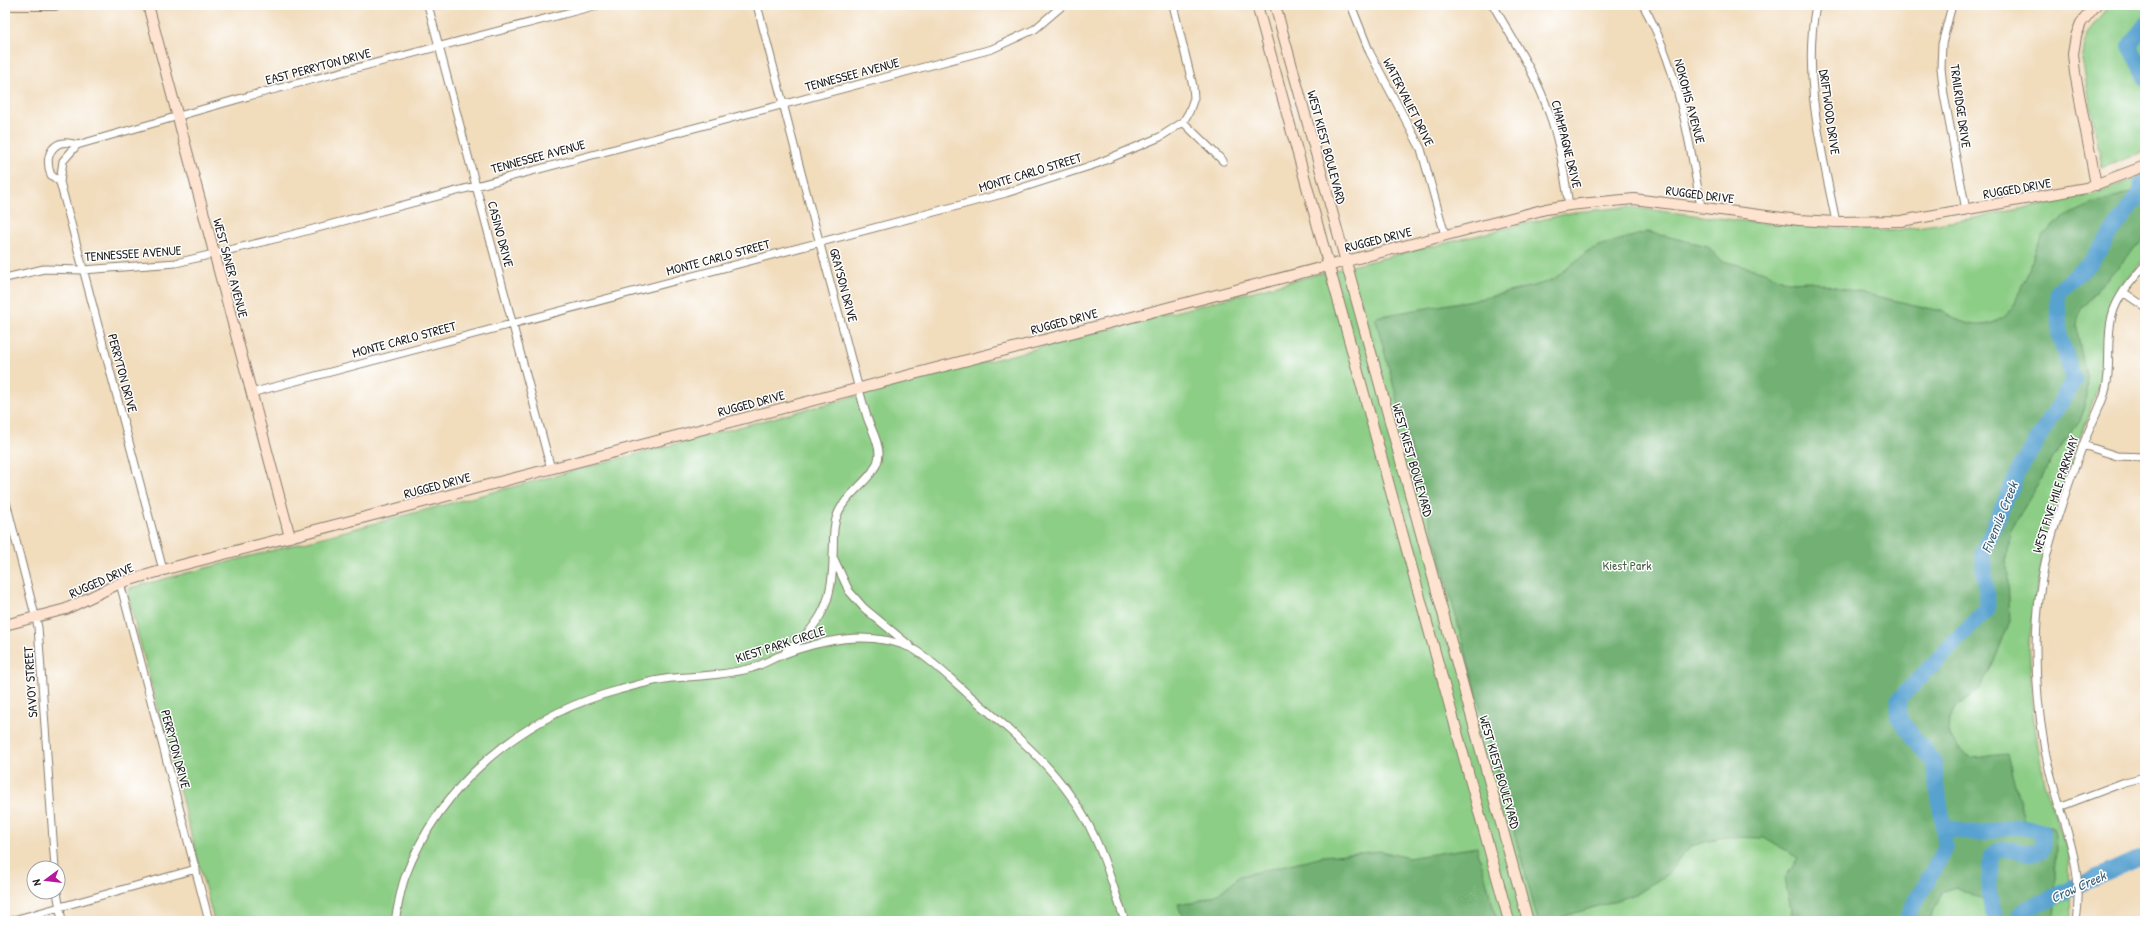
<svg xmlns="http://www.w3.org/2000/svg" width="2150" height="926" viewBox="0 0 2150 926" font-family="'Patrick Hand',sans-serif">
  <style>
    .green { fill: #8dce86; stroke: #547551 }
    .forest { fill: #72b173; stroke: #476648 }
    .lines { fill: none; stroke-linecap: round; stroke-linejoin: round }
    .river { stroke: #58a2d0; stroke-width: 16 }
    .street-casing { stroke: #867c6c; stroke-width: 9 }
    .secondary-casing { stroke: #867c6c; stroke-width: 12 }
    .street { stroke: #fff; stroke-width: 7 }
    .secondary { stroke: #fee3d1; stroke-width: 10 }
    .labels { text-anchor: middle; dominant-baseline: central; stroke-width: 3; stroke-linejoin: round; paint-order: stroke }
    .street-label { font-size: 13px; fill: #1c1c1c; stroke: #fff }
    .park-label { font-size: 13px; fill: #496346; stroke: #fff }
    .water-label { font-size: 14px; font-style: italic; fill: #3a5f76; stroke: #fff }
  </style>
  <rect width="100%" height="100%" fill="#fff"/>
  <filter id="ink" filterUnits="userSpaceOnUse"><feTurbulence type="fractalNoise" baseFrequency=".025" numOctaves="2"/><feDisplacementMap in="SourceGraphic" scale="8" xChannelSelector="R" yChannelSelector="G"/><feConvolveMatrix kernelMatrix="1 2 1 2 8 2 1 2 1" color-interpolation-filters="sRGB"/></filter>
  <filter id="wash" filterUnits="userSpaceOnUse"><feTurbulence type="fractalNoise" baseFrequency=".012" numOctaves="4" result="noise"/><feDisplacementMap in="SourceGraphic" scale="16" xChannelSelector="R" yChannelSelector="G"/><feGaussianBlur stdDeviation="0.9" result="paint"/><feColorMatrix in="noise" values="0 0 0 0 0 0 0 0 0 0 0 0 0 0 0 0 0 1.4 0 .05"/><feComposite in="paint" operator="in"/></filter>
  <g filter="url(#wash)">
    <rect width="100%" height="100%" fill="#f1dcbc"/>
    <path class="green" d="M2112,5H2145V151L2102,168L2082,60L2087,33L2106,9Z
      M2145,175V258L2110,301L2101,379L2047,529L2029,642L2033,714L2044,783L2069,856L2071,921H214L128,597L130,588L1326,272L1574,212L1628,207L1759,223L1891,231L1975,218L2098,193Z"/>
    <path class="forest" d="M2145,189V238L2099,287L2080,311L2077,324L2078,337L2087,379L2085,407L2080,421L2055,455L2011,530L2007,559L2010,621L1992,666L1979,689L1956,707L1949,719L1948,733C1970,768 1973,756 2007,754L2025,823L2039,824L2053,828C2058,844 2055,855 2055,871C2056,888 2056,904 2053,921H1992L1983,900L1956,887L1943,891L1929,921H1793L1785,878L1798,858L1764,838L1724,837L1691,846L1680,857L1669,873L1636,894L1550,921H1538L1375,317L1484,298L1541,284L1554,279L1588,251L1602,245L1648,232L1708,246L1717,257L1723,261L1765,272L1787,282L1810,281L1941,311C1967,328 1996,334 2015,303C2017,298 2018,293 2021,289C2023,284 2027,280 2028,275C2033,262 2034,247 2043,236C2067,207 2111,198 2145,189Z
      M1477,847L1497,921H1243L1234,916C1222,921 1192,926 1183,915C1180,913 1179,907 1178,904L1192,903L1218,894L1240,876L1323,856L1381,851L1408,858Z"/>
    <g class="lines">
      <path class="river" d="M2145,25L2130,45L2145,77
        M1943,826C1954,829 1967,834 1977,833C2000,832 2018,820 2042,832V850C2025,860 2005,840 1991,856C1990,874 1986,908 1998,921
        M1905,921L1946,847L1934,763L1898,717L1899,699L1988,608L1982,553L2019,470L2074,380L2060,337L2057,292L2090,263L2139,194L2145,174
        M2015,921L2022,912L2031,907L2135,860L2145,858"/>
    </g>
  </g>
  <g filter="url(#ink)">
    <g class="lines">
      <defs>
        <path id="street" d="M428,5L551,469
          M757,5C786,113 813,221 843,329C851,358 858,388 867,417C871,429 878,439 879,453C879,476 849,490 839,511C832,525 834,541 833,556C833,600 822,626 786,651
          M1351,5L1370,53L1421,149L1445,235
          M1493,5C1513,40 1536,74 1549,113C1560,142 1564,174 1569,205
          M1643,5C1678,67 1689,138 1701,207
          M1816,5C1802,77 1822,152 1836,222
          M1952,5L1942,44L1941,68L1944,95L1966,210
          M1183,122L1223,161
          M77,145L63,161L60,182L163,570
          M60,182L51,175C43,155 54,136 77,145L249,96L598,5
          M5,278L44,269L83,270L176,263L287,236L992,49L1035,29L1063,5
          M2123,292L2145,307
          M251,393L1006,193L1096,164L1160,137L1183,122L1189,112L1194,98L1193,86L1173,5
          M2083,445L2117,456L2145,457
          M5,498L38,627L55,868
          M834,559L849,591L864,608L910,646
          M120,583L209,921
          M2059,807L2125,782L2145,777
          M57,892L62,921
          M10,921L196,869
          M395,921C398,907 400,891 405,877C440,784 523,715 619,690C636,685 655,680 672,678C699,676 726,675 752,668C761,665 770,660 779,656C821,640 868,629 911,648C928,656 954,682 969,695C1018,736 1067,777 1094,836C1107,863 1115,893 1125,921
          M2076,921C2087,858 2053,805 2044,744C2033,679 2032,607 2050,543C2059,510 2071,477 2083,445C2089,429 2097,414 2103,398C2113,371 2105,343 2112,316C2117,296 2132,280 2145,265"/>
        <path id="secondary" d="M7,5H55
          M148,5L290,537
          M1257,5L1509,921
          M1275,5L1528,921
          M2096,5L2081,23L2076,36L2073,54L2075,73L2096,185
          M5,625L66,609L120,583L174,567L1546,209L1569,205L1634,199L1799,220L1836,222L1901,221L2086,188L2145,166"/>
      </defs>
      <use href="#street" class="street-casing"/>
      <use href="#secondary" class="secondary-casing"/>
      <use href="#street" class="street"/>
      <use href="#secondary" class="secondary"/>
    </g>
  </g>
  <g class="labels">
    <g class="street-label">
      <text transform="translate(318 66) rotate(-15)">EAST PERRYTON DRIVE</text>
      <text transform="translate(852 74) rotate(-15)">TENNESSEE AVENUE</text>
      <text transform="translate(1690 101) rotate(75)">NOKOMIS AVENUE</text>
      <text transform="translate(1409 102) rotate(63)">WATERVALIET DRIVE</text>
      <text transform="translate(1961 106) rotate(82)">TRAILRIDGE DRIVE</text>
      <text transform="translate(1830 112) rotate(82)">DRIFTWOOD DRIVE</text>
      <text transform="translate(1567 144) rotate(76)">CHAMPAGNE DRIVE</text>
      <text transform="translate(1327 147) rotate(75)">WEST KIEST BOULEVARD</text>
      <text transform="translate(538 156) rotate(-15)">TENNESSEE AVENUE</text>
      <text transform="translate(1030 172) rotate(-17)">MONTE CARLO STREET</text>
      <text transform="translate(2017 188) rotate(-10)">RUGGED DRIVE</text>
      <text transform="translate(1700 194) rotate(7)">RUGGED DRIVE</text>
      <text transform="translate(501 234) rotate(75)">CASINO DRIVE</text>
      <text transform="translate(1378 239) rotate(-14)">RUGGED DRIVE</text>
      <text transform="translate(133 253) rotate(-4)">TENNESSEE AVENUE</text>
      <text transform="translate(718 257) rotate(-15)">MONTE CARLO STREET</text>
      <text transform="translate(231 268) rotate(75)">WEST SANER AVENUE</text>
      <text transform="translate(844 285) rotate(75)">GRAYSON DRIVE</text>
      <text transform="translate(1064 321) rotate(-15)">RUGGED DRIVE</text>
      <text transform="translate(404 339) rotate(-15)">MONTE CARLO STREET</text>
      <text transform="translate(123 373) rotate(75)">PERRYTON DRIVE</text>
      <text transform="translate(751 403) rotate(-15)">RUGGED DRIVE</text>
      <text transform="translate(1413 460) rotate(74)">WEST KIEST BOULEVARD</text>
      <text transform="translate(437 485) rotate(-15)">RUGGED DRIVE</text>
      <text transform="translate(2055 494) rotate(-72)">WEST FIVE MILE PARKWAY</text>
      <text transform="translate(101 580) rotate(-24)">RUGGED DRIVE</text>
      <text transform="translate(780 644) rotate(-18)">KIEST PARK CIRCLE</text>
      <text transform="translate(30 682) rotate(-94)">SAVOY STREET</text>
      <text transform="translate(176 749) rotate(75)">PERRYTON DRIVE</text>
      <text transform="translate(1500 772) rotate(74)">WEST KIEST BOULEVARD</text>
    </g>
    <g class="park-label">
      <text x="1627" y="565">Kiest Park</text>
    </g>
    <g class="water-label">
      <text transform="translate(1999 517) rotate(-68)">Fivemile Creek</text>
      <text transform="translate(2078 886) rotate(-24)">Crow Creek</text>
    </g>
  </g>
  <rect width="2150" height="926" fill="none" stroke="#fff" stroke-width="20"/>
  <g transform="translate(46 880) rotate(255)"><circle r="19" fill="#ffffff" stroke="#a4a4a4"/>
  <path d="M0-3L7 15L0 10L-7 15Z" fill="#b5179e"/>
  <text y="-6" font-size="11" font-weight="bold" text-anchor="middle" fill="#1c1c1c">N</text>
  </g>
</svg>
